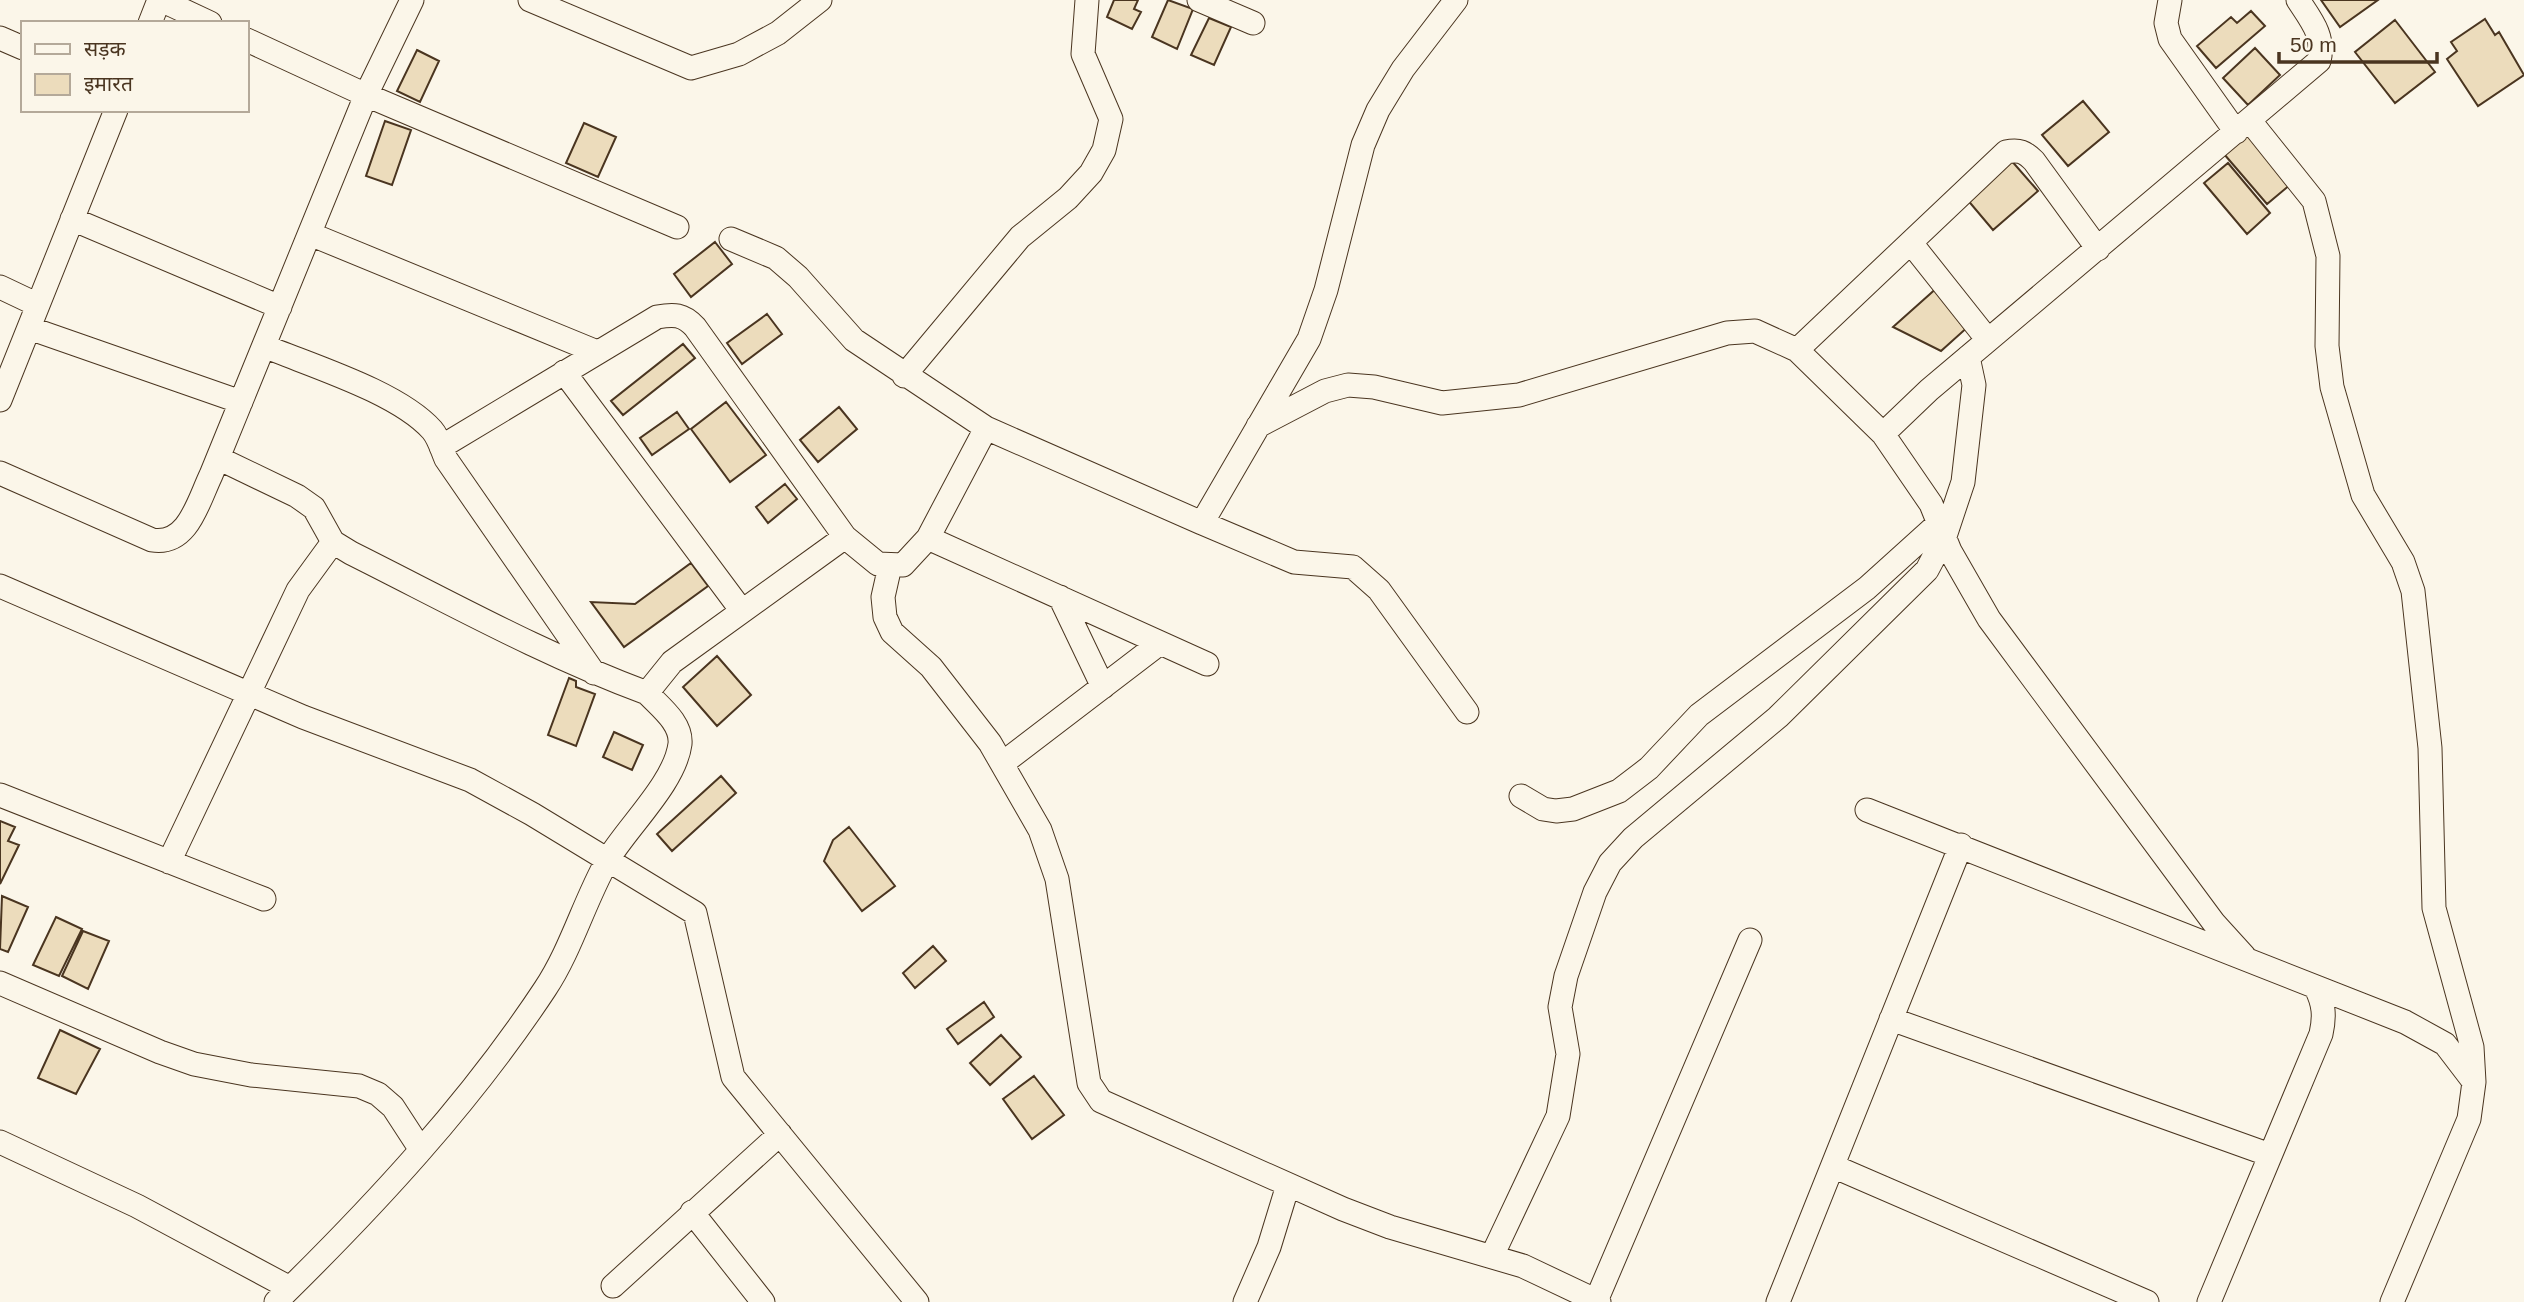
<svg xmlns="http://www.w3.org/2000/svg" width="2524" height="1302" viewBox="0 0 2524 1302" font-family="Helvetica,'Noto Sans Devanagari',sans-serif">
  <style>
    .building { fill: #ecdcbc; stroke: #4a3520; stroke-width: 2 }
    .lines { fill: none; stroke-linecap: round; stroke-linejoin: round }
    .minor-casing { stroke: #4a3520; stroke-width: 25 }
    .minor { stroke: #fbf6e9; stroke-width: 23 }
  </style>
  <rect width="100%" height="100%" fill="#fbf6e9"/>
  <path class="building" d="M1114,0H1138L1134,9L1141,12L1132,29L1107,17Z
    M1168,0L1193,9L1177,49L1152,37Z
    M2321,0H2378L2340,27Z
    M2251,11L2265,26L2216,68L2197,46L2231,17L2237,23Z
    M1209,18L1231,27L1214,65L1191,55Z
    M2485,19L2495,35L2499,32L2524,75L2478,106L2447,59L2457,51L2451,42Z
    M2395,20L2435,72L2395,103L2355,52Z
    M2255,48L2280,75L2248,105L2223,78Z
    M417,50L439,61L420,102L397,91Z
    M2083,101L2109,132L2068,166L2042,135Z
    M385,121L411,130L392,185L366,176Z
    M584,123L616,137L598,177L566,163Z
    M2248,134L2291,184L2267,204L2224,154Z
    M2010,159L2038,191L1993,230L1966,198Z
    M2228,163L2270,213L2247,234L2204,183Z
    M715,242L732,264L691,297L674,274Z
    M1939,286L1970,325L1941,351L1893,327Z
    M767,314L782,334L742,364L727,343Z
    M683,344L695,358L623,415L611,401Z
    M726,402L766,455L730,482L691,429Z
    M839,407L857,429L818,462L800,440Z
    M677,412L689,429L652,455L640,438Z
    M785,484L797,499L768,523L756,507Z
    M691,563L708,586L624,647L591,602L635,604Z
    M717,656L751,695L717,726L683,687Z
    M569,678L576,681V687L595,694L576,746L548,735Z
    M614,732L643,745L632,770L603,757Z
    M721,776L736,793L672,851L657,834Z
    M0,821L15,827L8,841L19,845L0,884Z
    M849,827L895,886L862,911L824,861L833,840Z
    M2,896L28,907L8,952L0,949Z
    M56,917L82,929L59,976L33,965Z
    M83,931L109,941L88,989L62,976Z
    M933,946L946,961L915,988L903,973Z
    M984,1002L994,1017L958,1044L947,1029Z
    M60,1030L100,1049L76,1094L38,1078Z
    M1001,1035L1021,1057L990,1085L970,1063Z
    M1034,1076L1064,1115L1032,1139L1003,1099Z"/>
  <g class="lines">
    <defs>
      <path id="minor" d="M161,0L210,23
        M530,0L691,68L739,54L778,33L820,0
        M1199,0L1253,23
        M2170,0L2166,23L2170,39L2236,132
        M150,23L159,0
        M0,38L23,48
        M247,40L366,95L677,227
        M2250,121L2314,201L2328,256L2327,346L2332,387L2363,495L2403,562L2413,591L2430,748L2434,908L2472,1047L2474,1082L2469,1119L2392,1302
        M72,219L280,307
        M310,234L597,352
        M731,239L776,258L798,277L854,340L986,428
        M1911,243L1988,340
        M0,287L38,305
        M29,328L241,402
        M264,346C312,366 398,392 432,430C439,438 442,450 446,459L594,673
        M1797,350L2006,152C2019,149 2025,152 2034,161L2098,249
        M564,372L742,611
        M904,376L1020,237L1068,198L1091,173L1104,150L1111,119L1083,54L1087,0
        M0,400L116,110
        M1258,426L1325,391L1348,385L1374,387L1442,403L1519,395L1727,333L1755,331L1797,350L1883,434L1929,390L2319,61C2325,36 2311,20 2298,0
        M1883,434L1931,504L1950,551L1989,619L2214,923L2244,956
        M441,447L657,317C674,314 683,314 695,327L845,537L878,564L903,565L928,538L986,428L1202,523L1309,339L1326,290L1363,145L1378,110L1403,69L1456,0
        M218,458L297,496L314,508L333,542L351,553C449,602 544,655 647,693
        M0,473L152,540C188,546 198,502 211,475L366,95L412,0
        M1202,523L1294,562L1353,567L1379,590L1467,712
        M928,538L1207,664
        M890,566L883,597L885,617L892,632L931,667L990,743L1040,830L1057,879L1089,1083L1101,1101L1343,1209L1390,1227L1523,1266L1599,1302
        M0,586L303,717L470,780L532,814L695,913L733,1077L917,1302
        M1060,597L1103,687
        M1003,763L1160,643
        M0,795L264,899
        M1521,796L1543,809L1556,811L1573,809L1619,791L1649,768L1699,715L1867,588L1939,523
        M1867,810L2405,1022L2445,1044L2474,1082
        M169,862L298,590L333,542
        M0,983L160,1052L194,1064L251,1075L359,1086L378,1094L393,1107L421,1150
        M1891,1019L2270,1155
        M0,1142L137,1206L290,1288
        M1835,1167L2147,1302
        M692,1212L763,1302
        M1492,1256L1558,1116L1568,1054L1560,1007L1566,976L1595,892L1610,863L1633,838L1778,717L1927,570L1945,536L1963,482L1974,385L1968,357
        M613,1286L780,1134
        M1596,1301L1750,940
        M276,1302C374,1206 469,1104 545,989C571,950 584,902 607,861C627,827 675,783 680,744C682,723 660,707 647,693L672,662L845,537
        M1245,1302L1269,1247L1288,1185
        M1778,1302L1961,845
        M2209,1302L2321,1034C2325,1016 2324,1004 2316,988"/>
    </defs>
    <use href="#minor" class="minor-casing"/>
    <use href="#minor" class="minor"/>
  </g>
  <rect x="21" y="21" width="228" height="91" fill="#fbf6e9" stroke="#b4a999" stroke-width="2"/>
  <rect x="35" y="44" width="35" height="10" fill="#fbf6e9" stroke="#b4a999" stroke-width="2"/>
  <text x="84" y="56" font-size="21" fill="#4a3520">सड़क</text>
  <rect x="35" y="74" width="35" height="21" fill="#ecdcbc" stroke="#b4a999" stroke-width="2"/>
  <text x="84" y="91" font-size="21" fill="#4a3520">इमारत</text>
  <path d="M2279 52v10h158v-10" fill="none" stroke="#4a3520" stroke-width="3.5"/>
  <text x="2290" y="52" font-size="21" fill="#4a3520" stroke="#fbf6e9" stroke-width="5" paint-order="stroke">50 m</text>
</svg>
